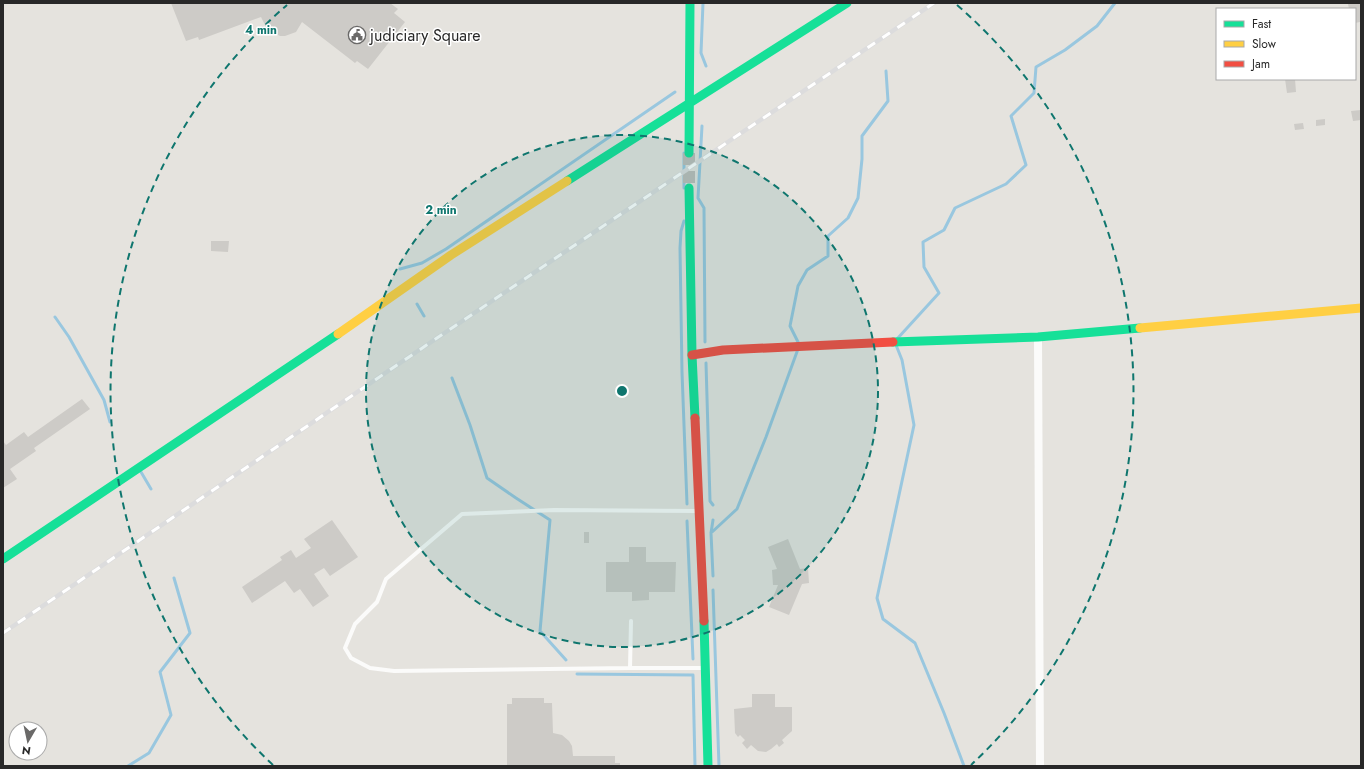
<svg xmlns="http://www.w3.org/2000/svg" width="1364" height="769" viewBox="0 0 1364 769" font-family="Jost,sans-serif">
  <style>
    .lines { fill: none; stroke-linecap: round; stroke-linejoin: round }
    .stream { stroke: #99c7df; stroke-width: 3 }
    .building { fill: #cdcbc7 }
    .secondary-tunnel { stroke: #bfbeba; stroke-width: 12; stroke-dasharray: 12 6; stroke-linecap: butt }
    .lane { stroke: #fbfbfa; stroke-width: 4 }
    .street { stroke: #fbfbfa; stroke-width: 8 }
    .fast { stroke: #16e098; stroke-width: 9 }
    .slow { stroke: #ffcf43; stroke-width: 9 }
    .jam { stroke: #f24e42; stroke-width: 9 }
    .rail-casing { stroke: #dcdcdd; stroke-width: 4.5 }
    .rail { stroke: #fff; stroke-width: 3; stroke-dasharray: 9; stroke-linecap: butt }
    .ring { fill: none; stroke: #0f766e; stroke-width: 2; stroke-dasharray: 7 5 }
    .labels { text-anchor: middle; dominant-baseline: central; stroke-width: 3; stroke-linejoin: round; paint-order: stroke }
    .poi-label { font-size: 16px; fill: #282828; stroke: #fff; text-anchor: start }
    .centre { fill: #0f766e; stroke: #fff; stroke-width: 2 }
    .ring-label { font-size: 12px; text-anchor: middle; font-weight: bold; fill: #0f766e; stroke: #fff; stroke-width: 3; stroke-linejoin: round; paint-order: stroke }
  </style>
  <rect width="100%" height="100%" fill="#e5e3de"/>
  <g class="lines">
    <path class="stream" d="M703,3L701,53L706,66
      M702,126L698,198L704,208L705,342
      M684,188V153
      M684,221L681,231L680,248L682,372L687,504
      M400,269L422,263L446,249L675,92
      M417,304L424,316
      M55,317L69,337L104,400L110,422
      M897,339L939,293L924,267L923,242L944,230L955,208L1006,184L1026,165L1011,116L1034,93L1036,67L1065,50L1097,26L1115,3
      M798,342L790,326L798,286L807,270L828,256V236L848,218L858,198L862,159V136L888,101L886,71
      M896,345L902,360L914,425L877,598L883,619L915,643L944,713L964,766
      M706,363L710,501L713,505
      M452,378L470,425L487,478L516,498L550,520L540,631L566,660
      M141,472L151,489
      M687,521L693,659
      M711,533L737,509L766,437L798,349
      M713,576L711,533L713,520
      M713,590L719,766
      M577,674L693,675L695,766
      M128,766L149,753L171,715L160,672L190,633L174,578"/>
  </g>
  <path class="building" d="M171,3H390L398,9L394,13L405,22L368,69L357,61L355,63L302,22L296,32L285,36H280L270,31L266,27L261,17L199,40L198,37L186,41Z
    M1353,3H1361V25L1360,22L1355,23V9H1349L1348,4Z
    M1285,79H1295L1296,92L1287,93Z
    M1361,110V120L1353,121L1351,111Z
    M1325,119V125L1316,126V120Z
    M1303,123L1304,129L1295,130L1294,124Z
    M211,241H229L228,252L211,251Z
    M82,399L90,409L34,448L36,451L10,469L17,479L3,488V441L6,445L24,432L28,437Z
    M332,520L358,557L330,576L324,568L314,574L329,596L313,607L300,589L294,593L285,581L252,603L242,587L282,560L280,557L291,550L296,558L311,548L304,539Z
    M584,532H589V543H584Z
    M788,539L800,569L808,568L809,583L802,584L789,615L769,607L778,585H773L772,570L777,569L768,547Z
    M629,547H646V562H676L675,592H649V600L632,601V592H606V562H629Z
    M752,694H775V707H792V731L782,740L784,743L779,747L777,744L771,749L766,752L758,751L751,745L747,749L742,743L745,740L740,735L738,737L735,733L734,709L752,707Z
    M512,698H544V703H552L553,733L562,735L569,741L572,746L573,756H615V763H620V766H507V704H512Z"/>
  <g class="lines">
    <path class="secondary-tunnel" d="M689,153V188"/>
    <path class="lane" d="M631,621L630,668H704
      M630,668L394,671L370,668L351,658L345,648L355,624L377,602L386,579L462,514L554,510L697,511"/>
    <path class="street" d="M1038,337L1040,766"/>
    <path class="fast" d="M689,153L690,3
      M567,181L847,3
      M689,188L692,355L695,418
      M893,342L1038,337L1140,328
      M3,559L338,334
      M704,621L708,766"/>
    <path class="slow" d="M1140,328L1361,308
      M338,334L451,255L567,181"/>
    <path class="jam" d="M692,355L723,350L893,342
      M695,418L704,621"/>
    <defs>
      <path id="rail" d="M3,633L400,363L934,3"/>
    </defs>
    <use href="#rail" class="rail-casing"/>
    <use href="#rail" class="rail"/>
  </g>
  <circle cx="622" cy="391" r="256" fill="#0f766e" fill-opacity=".12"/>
  <g class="ring">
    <circle cx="622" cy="391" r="256"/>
    <path d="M273 765A511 511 0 0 1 287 5M957 5A511 511 0 0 1 971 765"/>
  </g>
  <defs>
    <symbol id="civic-ring" viewBox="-11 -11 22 22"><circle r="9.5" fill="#fff" stroke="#6a6968" stroke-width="1.5"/><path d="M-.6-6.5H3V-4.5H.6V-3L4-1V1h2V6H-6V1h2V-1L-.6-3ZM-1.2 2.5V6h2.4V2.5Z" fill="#6a6968"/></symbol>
  </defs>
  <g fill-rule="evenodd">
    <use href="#civic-ring" x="347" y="25" width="20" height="20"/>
  </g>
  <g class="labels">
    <g class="poi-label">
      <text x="370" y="35">judiciary Square</text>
    </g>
  </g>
  <circle cx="622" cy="391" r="6" class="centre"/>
  <g class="ring-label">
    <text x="261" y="34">4 min</text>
    <text x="441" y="214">2 min</text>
  </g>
  <rect width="1364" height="769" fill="none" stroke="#282828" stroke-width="8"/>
  <rect x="1216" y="8" width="140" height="72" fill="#ffffff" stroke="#a9a9a9"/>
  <rect x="1224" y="21" width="20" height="6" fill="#16e098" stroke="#a9a9a9"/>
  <text x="1252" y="28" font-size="12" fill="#282828">Fast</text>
  <rect x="1224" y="41" width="20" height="6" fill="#ffcf43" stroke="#a9a9a9"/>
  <text x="1252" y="48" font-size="12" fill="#282828">Slow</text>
  <rect x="1224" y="61" width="20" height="6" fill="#f24e42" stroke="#a9a9a9"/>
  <text x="1252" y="68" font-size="12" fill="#282828">Jam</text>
  <g transform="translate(28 741) rotate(189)"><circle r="19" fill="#ffffff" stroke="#a9a9a9"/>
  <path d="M0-3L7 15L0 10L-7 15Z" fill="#6a6968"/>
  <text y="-6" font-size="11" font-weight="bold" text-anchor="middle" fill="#282828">N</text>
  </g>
</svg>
